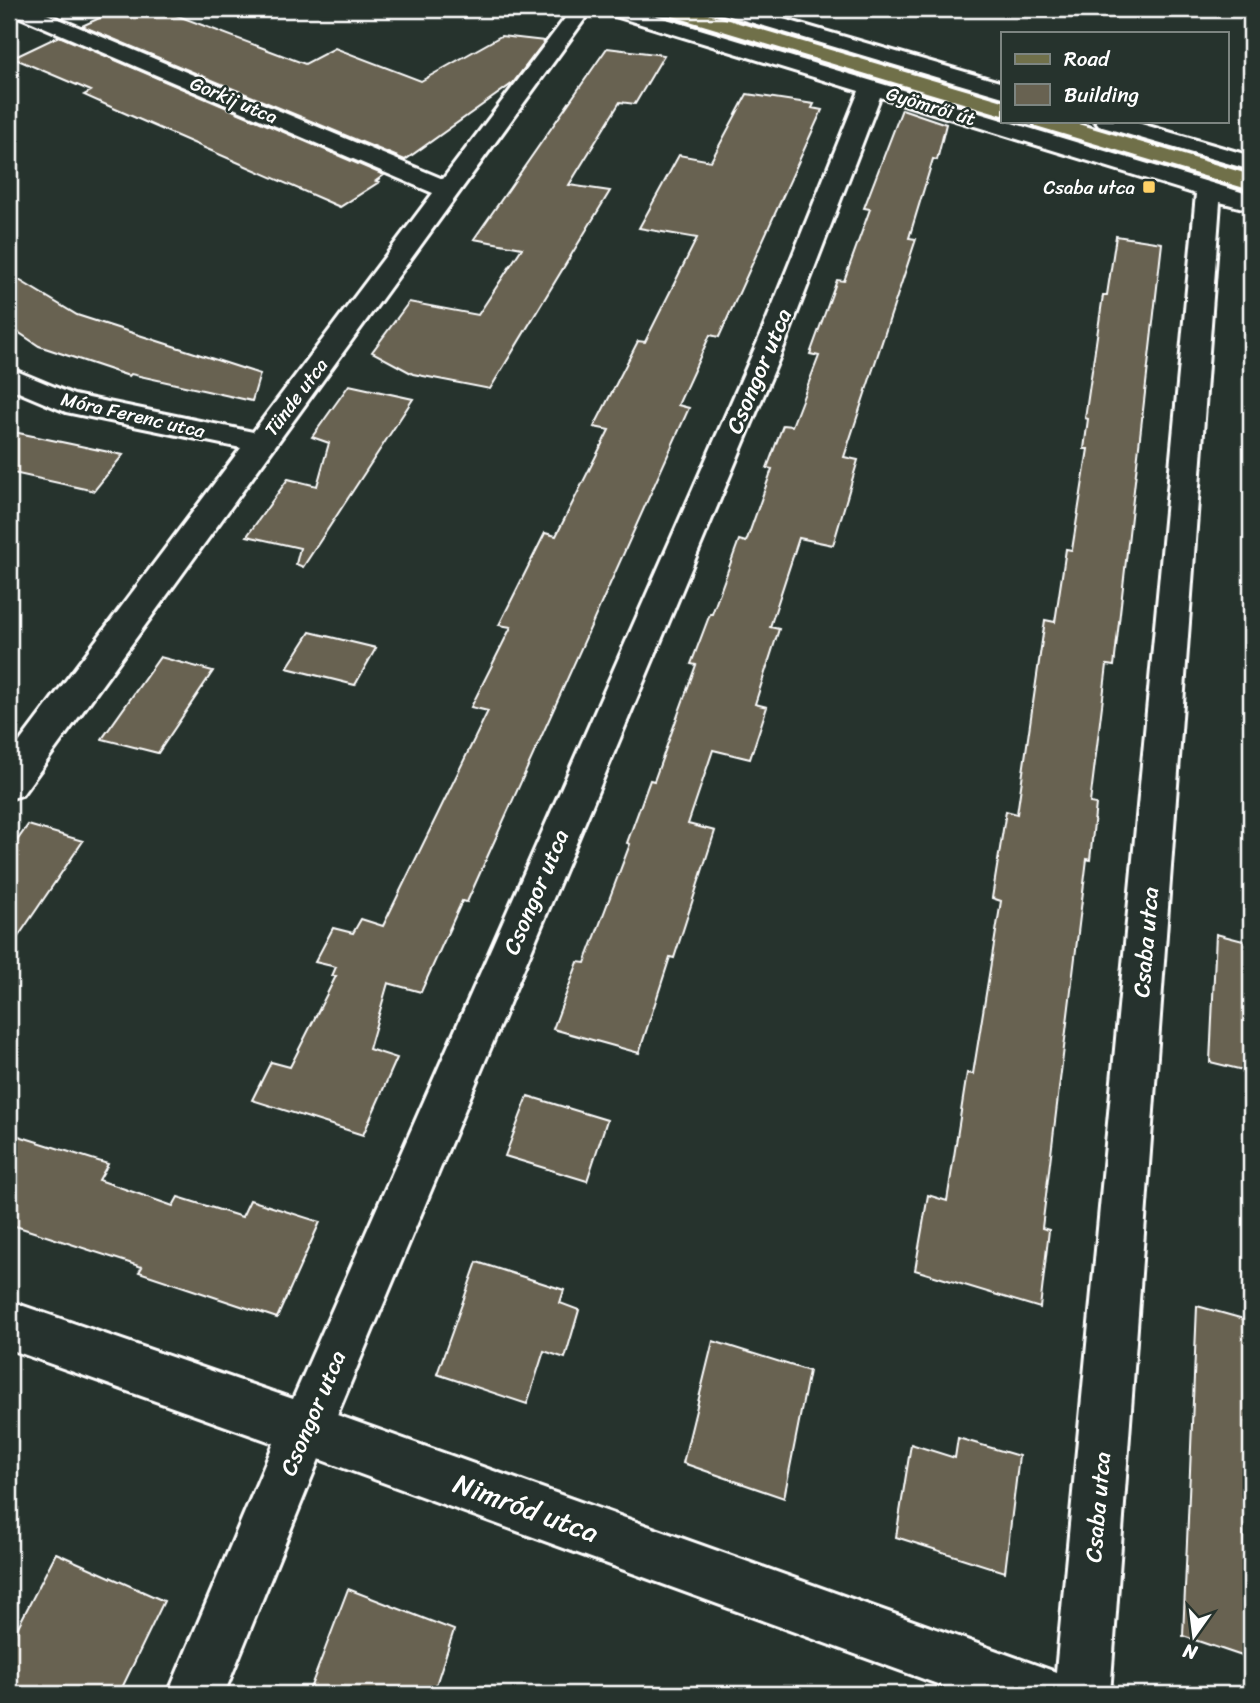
<svg xmlns="http://www.w3.org/2000/svg" width="1260" height="1703" viewBox="0 0 1260 1703" font-family="Sriracha,sans-serif">
  <style>
    .building { fill: #686251; stroke: #fff; stroke-width: 2 }
    .lines { fill: none; stroke-linecap: round; stroke-linejoin: round }
    .minor-casing { stroke: #fff; stroke-width: 6 }
    .major-casing { stroke: #fff; stroke-width: 6 }
    .minor { fill: #26332d; fill-rule: evenodd }
    .major { fill: #70704a; fill-rule: evenodd }
    .poi-dot { fill: #ffd166; stroke: #26332d; stroke-width: 2.5 }
    .labels { text-anchor: middle; dominant-baseline: central; stroke-width: 5; stroke-linejoin: round; paint-order: stroke }
    .far-street-label { font-size: 19px; fill: #fff; stroke: #26332d }
    .far-poi-label { font-size: 19px; fill: #fff; stroke: #26332d; text-anchor: end }
    .street-label { font-size: 23px; fill: #fff; stroke: #26332d }
    .near-street-label { font-size: 28px; fill: #fff; stroke: #26332d }
  </style>
  <rect width="100%" height="100%" fill="#26332d"/>
  <filter id="ink" filterUnits="userSpaceOnUse"><feTurbulence type="fractalNoise" baseFrequency=".0143" numOctaves="2"/><feDisplacementMap in="SourceGraphic" scale="14" xChannelSelector="R" yChannelSelector="G"/><feConvolveMatrix kernelMatrix="1 2 1 2 8 2 1 2 1" color-interpolation-filters="sRGB"/></filter>
  <g filter="url(#ink)">
    <path class="building" d="M119,9H160L305,64L335,48L421,81L501,36L545,41L513,83L405,160L82,26Z
      M59,36L384,175L376,181L379,182L340,207L120,111L84,95L91,91L13,58Z
      M607,48L664,55L635,104L620,102L569,185L610,191L490,389L413,374L372,352L409,302L478,315L522,248L474,239Z
      M747,94L814,104L812,108L822,110L719,337L710,335L678,405L689,408L467,902L462,901L421,992L388,983L369,1049L397,1058L363,1135L252,1100L271,1062L290,1067L336,976H332L336,967L315,962L333,928L353,933L361,919L383,926L488,711L471,707L511,627L499,625L545,533L556,536L609,430L594,427L638,341L645,342L697,238L639,228L679,155L711,161Z
      M902,109L946,124L937,160L933,159L909,238L916,239L844,457L858,460L833,545L799,538L770,627L779,629L755,704L767,707L750,759L713,750L688,824L715,831L674,958L670,957L639,1053L553,1029L578,962L585,963L630,844L627,843L650,780L654,781L696,665L691,664L710,614H712L739,540L746,542L772,469L767,468L783,425L792,426L819,356L810,354L837,280L844,281L870,209L864,208Z
      M1116,236L1162,243L1114,666L1107,665L1090,803L1096,804L1090,860L1087,859L1042,1228L1049,1230L1040,1308L915,1270L928,1195L947,1201L967,1073L973,1074L1001,901L992,898L1006,811L1017,814L1045,620L1055,622L1066,549L1072,550L1088,449H1084L1088,419L1085,418L1103,295H1107Z
      M9,274L77,315L260,374L252,401L131,374L129,376L39,346L9,326Z
      M349,385L413,399L303,567L296,564L300,548L247,536L288,479L317,486L329,443L312,437Z
      M9,431L123,455L94,491L9,472Z
      M310,632L376,648L355,685L287,668Z
      M160,657L213,671L158,753L102,739Z
      M28,825L83,841L9,950V852Z
      M1216,934L1251,943V1072L1210,1062Z
      M528,1096L607,1120L587,1181L505,1156Z
      M9,1133L108,1164L99,1180L173,1206L178,1197L242,1217L250,1200L320,1222L277,1318L139,1272L142,1267L9,1224Z
      M477,1262L564,1290L560,1303L579,1310L565,1358L544,1351L527,1404L437,1374Z
      M1197,1306L1251,1321V1415L1247,1414L1243,1589L1251,1592V1659L1183,1636Z
      M713,1341L809,1371L784,1498L683,1463Z
      M958,1438L1019,1456L1005,1572L896,1537L911,1444L955,1458Z
      M56,1553L164,1601L119,1694H9V1644Z
      M348,1589L454,1630L433,1694H308Z"/>
    <g class="lines">
      <defs>
        <path id="minor" d="M9,9H35L443,179L572,9H592L22,795L9,799V756L241,448L66,412L9,388V368L74,395L253,432L433,193L11,13Z
          M602,9H633L1251,195V210L1220,202L1110,1694H965L319,1459L224,1694H168L274,1443L9,1349V1301L293,1399L759,339L859,91L605,13ZM880,97L1196,194L1056,1672L337,1415L787,339Z
          M717,9H749L1003,83V97L720,13Z
          M1095,121H1131L1251,156V170L1099,126Z"/>
        <path id="major" d="M660,9H691L1003,101V115L663,13Z
          M1032,121H1068L1251,175V190L1036,126Z"/>
      </defs>
      <use href="#minor" class="minor-casing"/>
      <use href="#major" class="major-casing"/>
      <use href="#minor" class="minor"/>
      <use href="#major" class="major"/>
    </g>
  </g>
  <rect class="poi-dot" x="1142" y="180" width="14" height="14" rx="3.5"/>
  <g class="labels">
    <g class="far-street-label">
      <text transform="translate(234 100) rotate(23)">Gorkij utca</text>
      <text transform="translate(931 106) rotate(17)">Gyömrői út</text>
      <text transform="translate(296 397) rotate(-53)">Tünde utca</text>
      <text transform="translate(133 415) rotate(13)">Móra Ferenc utca</text>
    </g>
    <g class="far-poi-label">
      <text x="1135" y="187">Csaba utca</text>
    </g>
    <g class="street-label">
      <text transform="translate(759 371) rotate(-67)">Csongor utca</text>
      <text transform="translate(536 892) rotate(-67)">Csongor utca</text>
      <text transform="translate(1146 942) rotate(-85)">Csaba utca</text>
      <text transform="translate(313 1413) rotate(-67)">Csongor utca</text>
      <text transform="translate(1098 1507) rotate(-85)">Csaba utca</text>
    </g>
    <g class="near-street-label">
      <text transform="translate(526 1508) rotate(20)">Nimród utca</text>
    </g>
  </g>
  <rect width="1260" height="1703" fill="none" stroke="#26332d" stroke-width="35"/>
  <rect x="18" y="18" width="1225" height="1668" fill="none" stroke="#fff" stroke-width="2.5" filter="url(#ink)"/>
  <rect x="1001" y="32" width="228" height="91" fill="#26332d" stroke="#7d8581" stroke-width="2"/>
  <rect x="1015" y="54" width="35" height="10" fill="#70704a" stroke="#7d8581" stroke-width="2"/>
  <text x="1064" y="66" font-size="21" fill="#ffffff">Road</text>
  <rect x="1015" y="84" width="35" height="21" fill="#686251" stroke="#7d8581" stroke-width="2"/>
  <text x="1064" y="102" font-size="21" fill="#ffffff">Building</text>
  <g transform="translate(1194 1636) rotate(194)" stroke="#26332d" stroke-width="5" paint-order="stroke">
  <path d="M0-5L12 26L0 18L-12 26Z" fill="#ffffff"/>
  <text y="-10" font-size="19" font-weight="bold" text-anchor="middle" fill="#ffffff">N</text>
  </g>
</svg>
